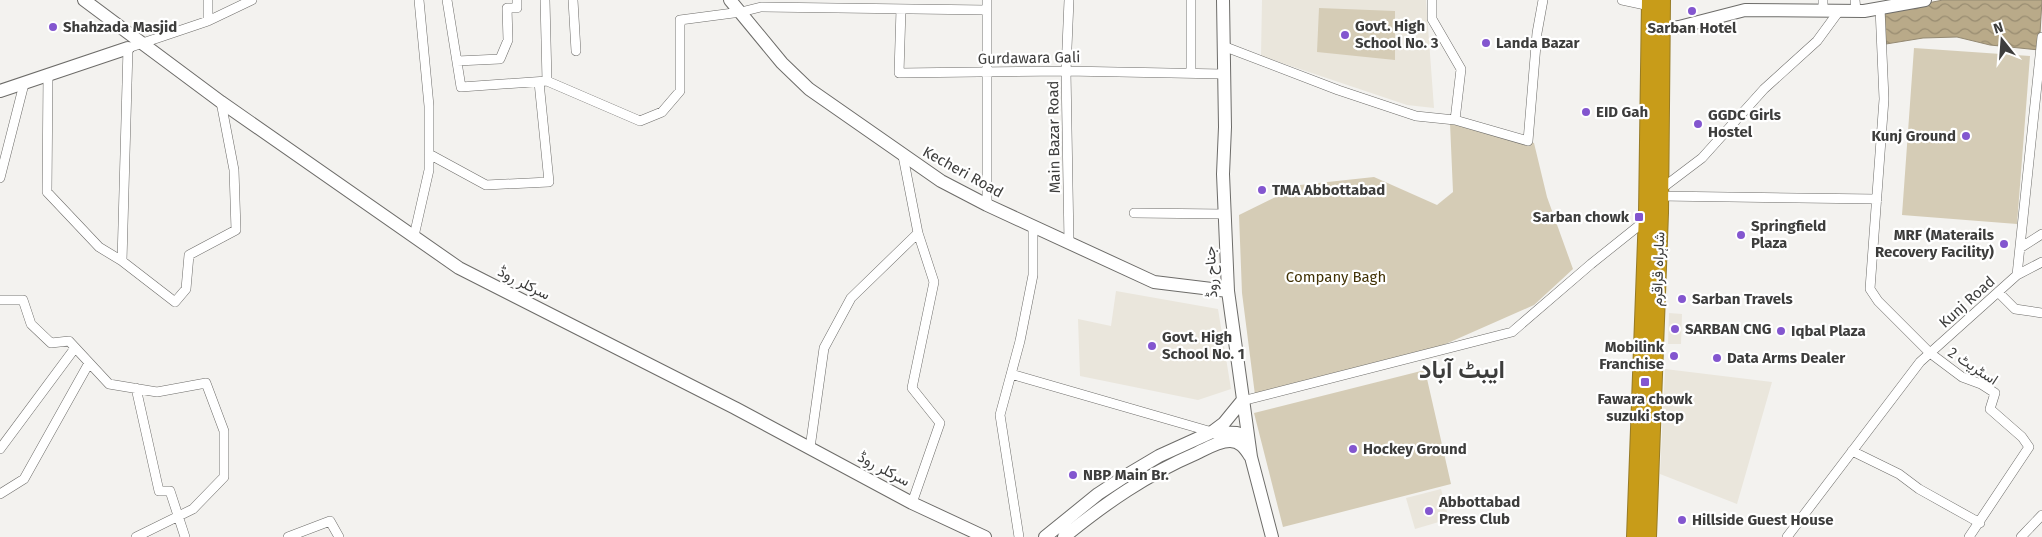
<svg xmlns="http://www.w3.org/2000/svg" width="2042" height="537" viewBox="0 0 2042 537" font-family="'Fira Sans',Vazirmatn,sans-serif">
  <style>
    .built { fill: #eae6dc }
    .green { fill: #d5ccb6 }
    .water { fill: url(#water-waves); stroke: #948972 }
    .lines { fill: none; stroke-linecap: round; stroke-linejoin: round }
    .street-casing { stroke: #6d6c69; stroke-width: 10 }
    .secondary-casing { stroke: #6d6c69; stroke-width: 14 }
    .highway-casing { stroke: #977b25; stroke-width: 18 }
    .street { stroke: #fff; stroke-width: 9 }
    .secondary { stroke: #fff; stroke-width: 12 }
    .highway { stroke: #c89c19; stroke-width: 16 }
    .poi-dot { fill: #8356cf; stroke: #fff; stroke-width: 2 }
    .labels { text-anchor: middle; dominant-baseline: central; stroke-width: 4.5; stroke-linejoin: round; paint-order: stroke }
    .poi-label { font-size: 15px; font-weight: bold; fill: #3d3d3c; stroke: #fff; text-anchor: start }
    .street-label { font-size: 15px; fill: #3d3d3c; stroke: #fff }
    .park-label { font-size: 15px; fill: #423205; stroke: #fff }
    .town-label { font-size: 25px; font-weight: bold; fill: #3d3d3c; stroke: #fff }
  </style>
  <defs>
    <pattern id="water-waves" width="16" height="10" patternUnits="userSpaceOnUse" patternTransform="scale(1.25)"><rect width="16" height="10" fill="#b9aa89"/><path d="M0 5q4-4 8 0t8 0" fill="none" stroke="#988c71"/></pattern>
  </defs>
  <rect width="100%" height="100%" fill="#f3f2ef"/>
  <path class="built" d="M1262,0H1426L1434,108L1407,105L1261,56Z
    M1116,291L1218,309L1231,389L1198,400L1080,376L1078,319L1111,326Z
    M1669,313L1682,314L1681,344H1668Z
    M1665,369L1772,382L1737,504L1660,474Z
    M1441,489L1449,519L1415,529L1406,498Z"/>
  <path class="green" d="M1319,8L1395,11V60L1317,52Z
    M1914,48L2030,56L2017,224L1902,215Z
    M1450,123L1534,143L1547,197L1573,269L1534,305L1432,350L1255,395L1242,293L1239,215L1300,185L1374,177L1437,205L1453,192Z
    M1425,370L1451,484L1283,527L1254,413Z"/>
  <path class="water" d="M1943,0H2042L2039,50L1990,45L1957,37L1923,38L1886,44L1882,12Z"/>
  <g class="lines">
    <defs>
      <path id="street" d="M447,0L461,87L547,81L640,121L662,112L680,91V20L741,12L761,7L987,10
        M545,0L547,81
        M573,0L576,51
        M1069,0L1066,71L1069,243
        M1191,0V73
        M1432,0V19L1461,69L1455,120L1528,141L1537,33L1543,0
        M1622,0L1650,6
        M1855,0L1856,11
        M1880,8L1884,99L1870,289L1878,301L1930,353L1962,377L1981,384L1995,393L1990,409L2022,437L2029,447L1969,537
        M901,9L899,73L1066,71L1223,74
        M1823,10V0
        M208,21V0
        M1223,46L1338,90L1416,116L1455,120
        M457,61L500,59L508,40L507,8H517V0
        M48,74L47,192L99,247L122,261L175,302L186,289L189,255L236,230L234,170L221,102
        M429,154L486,185L549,182L539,82
        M0,178L24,84
        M1661,189L1702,158L1764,89L1817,41L1839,11
        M1660,196L1877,199
        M987,205V0
        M1134,213L1225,214
        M414,236L429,170V106L419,0
        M2020,248L2042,234
        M122,261L128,48L208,21L252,0
        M2017,275L2042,262
        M1998,292L2015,309L2042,313
        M0,300H23L31,324L51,343L69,341L109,384L157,392L206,383L224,431V477L193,509L136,537
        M1011,374L1212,432
        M136,388L159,491H170L185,537
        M1242,401L1512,332L1591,264L1646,220
        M810,448L824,348L851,298L918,233L903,156
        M0,449L75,348
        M1852,451L1899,474L1919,489L1980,523
        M0,494L24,479L89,363
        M912,503L940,423L912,388L934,282L918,233
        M288,537L330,521L339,537
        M1019,537L1000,415L1020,341L1033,275V226
        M1787,537L1920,362L2017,275L2042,37
        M2021,537L2042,515"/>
      <path id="secondary" d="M84,0L221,102L459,268L735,408L912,503L985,537
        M730,0L782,63L809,89L941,181L987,205L1154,282L1228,291
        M1223,0L1225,127L1223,174L1228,291L1251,457L1272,537
        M1662,29L1679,27L1745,10L1864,11L1925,0
        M0,91L128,48
        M1212,432L1237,433L1248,438
        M1045,537L1098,494L1127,475L1159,456L1212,432L1224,423L1242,401
        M1064,537C1107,502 1146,475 1197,453C1207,448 1219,441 1230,441C1240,441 1245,448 1250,456"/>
      <path id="highway" d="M1635,537L1647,213L1650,0
        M1648,537L1660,213L1662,0"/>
    </defs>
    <use href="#street" class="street-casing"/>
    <use href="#secondary" class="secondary-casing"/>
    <use href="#highway" class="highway-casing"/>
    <use href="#street" class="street"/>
    <use href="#secondary" class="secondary"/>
    <use href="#highway" class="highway"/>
  </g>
  <g class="poi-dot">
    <circle cx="1692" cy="11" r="5"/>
    <circle cx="53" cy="27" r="5"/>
    <circle cx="1345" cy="35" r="5"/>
    <circle cx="1486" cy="43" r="5"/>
    <circle cx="1586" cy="112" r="5"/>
    <circle cx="1698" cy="124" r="5"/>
    <circle cx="1966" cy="136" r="5"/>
    <circle cx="1262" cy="190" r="5"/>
    <rect x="1634" y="212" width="10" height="10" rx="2.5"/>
    <circle cx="1741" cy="235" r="5"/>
    <circle cx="2004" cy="244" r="5"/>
    <circle cx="1682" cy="299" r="5"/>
    <circle cx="1675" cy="329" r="5"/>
    <circle cx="1781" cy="331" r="5"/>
    <circle cx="1152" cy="346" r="5"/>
    <circle cx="1674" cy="356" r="5"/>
    <circle cx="1717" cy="358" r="5"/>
    <rect x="1640" y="377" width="10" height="10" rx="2.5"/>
    <circle cx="1353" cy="449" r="5"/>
    <circle cx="1073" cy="475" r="5"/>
    <circle cx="1429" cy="511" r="5"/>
    <circle cx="1682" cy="520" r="5"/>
  </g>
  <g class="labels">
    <g class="poi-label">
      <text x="1355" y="26">Govt. High<tspan x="1355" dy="17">School No. 3</tspan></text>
      <text x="63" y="27">Shahzada Masjid</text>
      <text x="1692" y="28" text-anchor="middle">Sarban Hotel</text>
      <text x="1496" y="43">Landa Bazar</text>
      <text x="1596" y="112">EID Gah</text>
      <text x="1708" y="115">GGDC Girls<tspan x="1708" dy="17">Hostel</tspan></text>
      <text x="1956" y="136" text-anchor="end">Kunj Ground</text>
      <text x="1272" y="190">TMA Abbottabad</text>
      <text x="1629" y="217" text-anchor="end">Sarban chowk</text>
      <text x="1751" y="226">Springfield<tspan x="1751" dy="17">Plaza</tspan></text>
      <text x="1994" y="235" text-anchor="end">MRF (Materails<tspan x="1994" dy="17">Recovery Facility)</tspan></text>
      <text x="1692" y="299">Sarban Travels</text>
      <text x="1685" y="329">SARBAN CNG</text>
      <text x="1791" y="331">Iqbal Plaza</text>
      <text x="1162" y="337">Govt. High<tspan x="1162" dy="17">School No. 1</tspan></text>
      <text x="1664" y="347" text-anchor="end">Mobilink<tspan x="1664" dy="17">Franchise</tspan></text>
      <text x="1727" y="358">Data Arms Dealer</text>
      <text x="1645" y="399" text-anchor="middle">Fawara chowk<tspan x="1645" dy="17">suzuki stop</tspan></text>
      <text x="1363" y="449">Hockey Ground</text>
      <text x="1083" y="475">NBP Main Br.</text>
      <text x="1439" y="502">Abbottabad<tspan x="1439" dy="17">Press Club</tspan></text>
      <text x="1692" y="520">Hillside Guest House</text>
    </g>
    <g class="street-label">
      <text transform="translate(1029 58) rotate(-1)">Gurdawara Gali</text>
      <text transform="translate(1054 137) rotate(-91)">Main Bazar Road</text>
      <text transform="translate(963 172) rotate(29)">Kecheri Road</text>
      <text transform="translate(1658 269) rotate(-88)">شاہراہ قراقرم</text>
      <text transform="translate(1211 272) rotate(-93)">جناح روڈ</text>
      <text transform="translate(524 283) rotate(27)">سرکلر روڈ</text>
      <text transform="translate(1967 302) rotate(-42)">Kunj Road</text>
      <text transform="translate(1973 366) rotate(33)">اسٹریٹ 2</text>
      <text transform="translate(884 469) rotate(28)">سرکلر روڈ</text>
    </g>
    <g class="park-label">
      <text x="1336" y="277">Company Bagh</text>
    </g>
    <g class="town-label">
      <text x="1462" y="370">ایبٹ آباد</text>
    </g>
  </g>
  <g transform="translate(2002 40) rotate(343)" stroke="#ffffff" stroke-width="4" paint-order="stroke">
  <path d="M0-4L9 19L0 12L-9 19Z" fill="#3d3d3c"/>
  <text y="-8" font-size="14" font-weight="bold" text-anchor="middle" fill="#3d3d3c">N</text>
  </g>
</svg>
